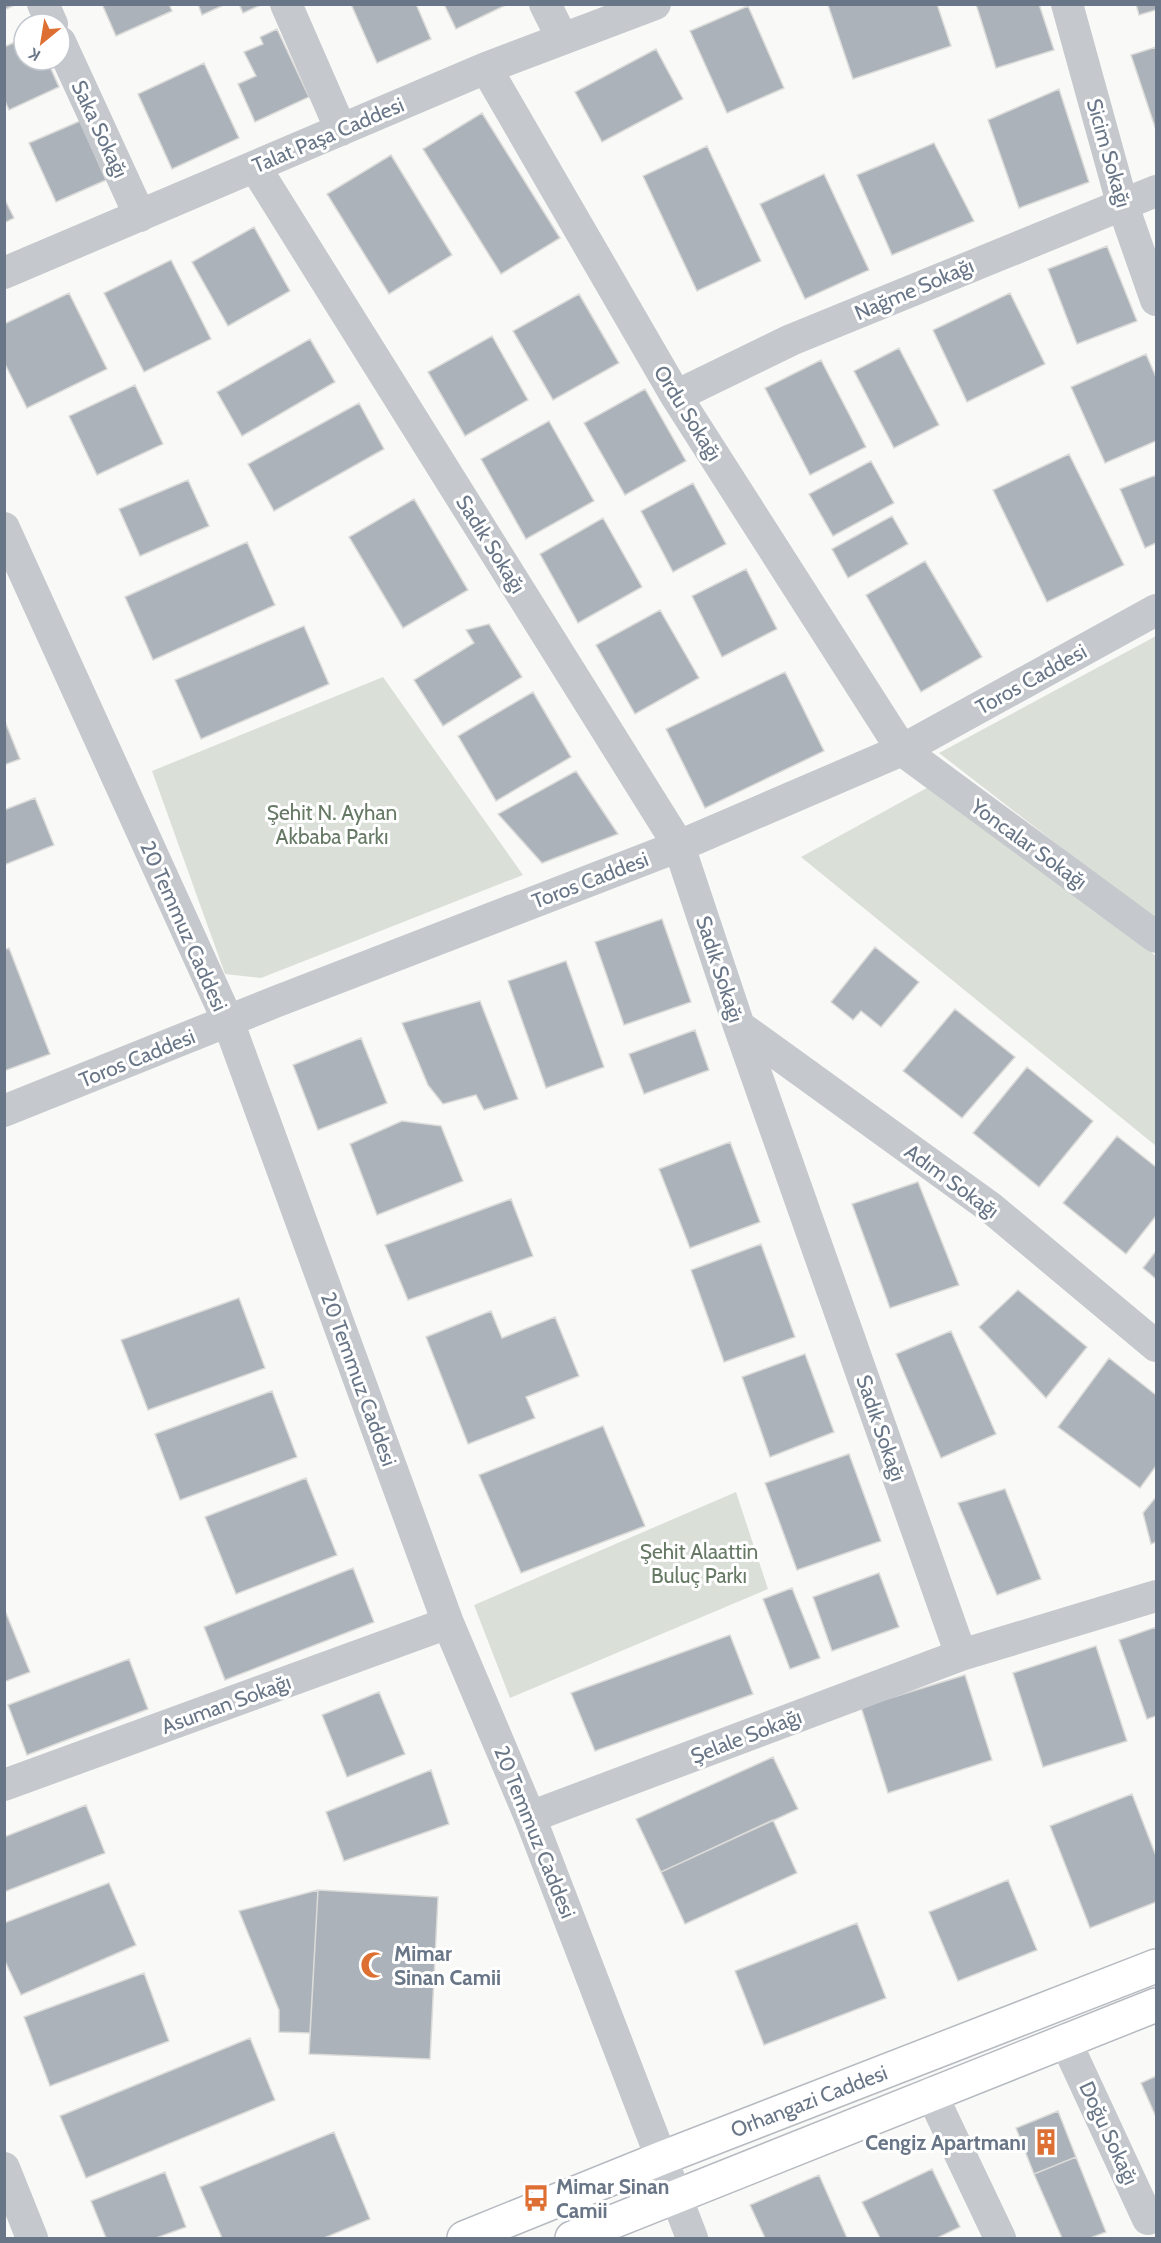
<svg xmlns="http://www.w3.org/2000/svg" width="1161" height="2243" viewBox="0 0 1161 2243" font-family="Cabin,sans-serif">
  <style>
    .green { fill: #dae0d8 }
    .building { fill: #acb2b9; stroke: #dbdbd9; stroke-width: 1.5 }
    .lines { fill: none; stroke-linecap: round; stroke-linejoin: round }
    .secondary-casing { stroke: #b7bbc1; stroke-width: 36 }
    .minor { stroke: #c5c8cc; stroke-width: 32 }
    .secondary { stroke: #fff; stroke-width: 33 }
    .labels { text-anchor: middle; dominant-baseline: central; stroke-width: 6; stroke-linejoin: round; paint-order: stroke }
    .street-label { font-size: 21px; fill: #697687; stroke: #fff }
    .park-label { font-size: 21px; fill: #667964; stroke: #fff }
    .poi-label { font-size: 21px; font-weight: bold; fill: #697687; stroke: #fff; text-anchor: start }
  </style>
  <rect width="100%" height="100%" fill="#f9f9f7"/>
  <path class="green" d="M1156,636V921L939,753Z
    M383,677L523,875L261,978L225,974L152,771Z
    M934,784L1156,956V1146L801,857Z
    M736,1492L768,1589L510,1698L474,1605Z"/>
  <path class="building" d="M4,4H17L4,10Z
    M102,4H169L172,11L116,36Z
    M198,4H226L202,15Z
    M239,4H263L243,13Z
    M351,4H416L431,39L377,63Z
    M444,4H506V5L456,29Z
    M937,4L951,46L853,79L828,5Z
    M976,4H1039L1054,50L996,68Z
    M1136,4H1156V10L1139,15Z
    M748,6L784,88L727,113L690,31Z
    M277,29L309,97L255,122L238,84L256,76L244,52L263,44L260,37Z
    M24,38V60H47L59,87L9,110L4,99V47Z
    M1156,47V130L1131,55Z
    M656,49L683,99L602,142L575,92Z
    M204,63L239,138L172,169L138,94Z
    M1059,89L1089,182L1019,208L988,120Z
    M482,113L560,238L501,274L423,149Z
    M80,121L106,180L56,202L29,143Z
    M934,143L974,221L892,255L857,175Z
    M707,146L761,261L697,291L643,176Z
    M391,155L452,255L389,294L327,194Z
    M824,174L869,270L805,299L760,204Z
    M4,198L14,218L4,223Z
    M254,227L290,291L228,326L192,262Z
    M1107,246L1137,321L1077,344L1048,269Z
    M171,260L211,339L144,372L104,293Z
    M69,293L107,369L27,408L4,362V324Z
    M1010,293L1045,364L967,402L933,330Z
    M579,294L619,363L553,400L513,331Z
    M492,336L528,400L465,436L428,372Z
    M310,339L335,382L242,436L217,392Z
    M899,348L939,425L894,448L854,371Z
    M1146,354L1156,377V441L1105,463L1071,387Z
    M821,360L866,447L810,475L765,388Z
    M135,385L163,444L97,475L69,416Z
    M645,389L686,461L625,495L584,423Z
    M359,403L384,449L274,511L248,464Z
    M549,421L594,501L526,539L481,459Z
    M1069,454L1124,565L1047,602L993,490Z
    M871,461L894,503L833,536L809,494Z
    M1156,475V543L1145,548L1120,489Z
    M188,480L209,526L140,556L119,509Z
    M693,483L726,544L673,572L641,511Z
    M414,499L468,590L403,628L349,537Z
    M892,516L908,544L848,578L832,549Z
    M603,518L642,587L578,623L540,554Z
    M247,542L275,605L153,660L125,597Z
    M925,561L982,657L921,692L866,595Z
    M746,569L777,629L722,657L692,596Z
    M660,610L699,678L635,714L596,645Z
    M489,624L522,677L443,726L414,680L474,643L466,630Z
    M304,626L329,684L201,739L175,680Z
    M785,672L824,751L705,808L666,729Z
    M533,692L571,757L496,801L458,736Z
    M4,719L20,759L4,765Z
    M576,771L618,834L542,863L498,814Z
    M35,798L54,845L4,865V810Z
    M662,919L691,1002L624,1025L595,942Z
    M875,947L919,982L881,1027L861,1011L853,1020L831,1002Z
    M9,948L50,1054L4,1071V950Z
    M566,961L604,1067L546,1088L508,981Z
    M480,1001L518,1099L484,1110L476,1095L443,1104L428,1085L402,1023Z
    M955,1009L1015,1057L962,1118L903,1071Z
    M695,1030L709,1070L644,1094L629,1054Z
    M361,1038L387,1103L318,1130L293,1065Z
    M1027,1067L1093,1121L1039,1187L973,1133Z
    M402,1121L441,1126L463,1181L377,1215L350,1144Z
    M1117,1136L1156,1167V1216L1126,1254L1063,1203Z
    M730,1142L760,1222L690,1248L659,1169Z
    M918,1182L959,1285L890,1308L852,1204Z
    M511,1199L533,1256L408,1300L385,1245Z
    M761,1244L795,1337L724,1362L691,1270Z
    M1156,1251V1279L1143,1268Z
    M1018,1290L1087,1347L1046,1398L979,1327Z
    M239,1298L265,1368L148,1410L121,1340Z
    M491,1311L502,1338L555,1317L579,1376L526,1397L535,1418L468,1444L426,1337Z
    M951,1331L996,1434L941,1458L896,1354Z
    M805,1354L834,1432L770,1457L742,1377Z
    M1109,1358L1156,1395V1466L1140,1488L1058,1427Z
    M272,1391L297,1457L180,1500L155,1434Z
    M603,1426L645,1526L521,1573L479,1475Z
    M849,1454L881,1541L797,1570L765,1483Z
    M306,1478L337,1555L236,1594L205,1517Z
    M1005,1489L1041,1579L997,1595L958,1503Z
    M1156,1497V1542L1151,1544L1143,1513Z
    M353,1568L374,1622L225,1680L204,1627Z
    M879,1573L899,1627L832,1651L813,1597Z
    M792,1588L820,1658L790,1669L763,1599Z
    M4,1608L30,1672L4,1682Z
    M1156,1627V1716L1147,1719L1119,1640Z
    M730,1635L753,1694L595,1751L571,1693Z
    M1096,1646L1127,1741L1043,1767L1013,1673Z
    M129,1659L148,1709L27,1755L8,1705Z
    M965,1675L992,1760L888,1793L861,1707Z
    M379,1692L405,1754L347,1777L322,1715Z
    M773,1757L798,1809L661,1872L636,1819Z
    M431,1770L449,1824L344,1861L326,1812Z
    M1132,1794L1156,1856V1902L1090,1928L1050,1826Z
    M86,1805L105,1853L4,1892V1837Z
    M773,1820L797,1873L685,1924L661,1872Z
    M1008,1880L1037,1950L958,1981L929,1912Z
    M109,1883L136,1945L21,1995L4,1959V1923Z
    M318,1890L438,1897L430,2059L309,2054Z
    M318,1890L310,2033L279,2032V2010L239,1911Z
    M857,1923L886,1998L764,2045L735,1971Z
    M144,1973L169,2041L50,2086L24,2017Z
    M250,2038L275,2100L86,2178L60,2116Z
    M1156,2076V2117L1141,2083Z
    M1058,2111L1076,2157L1034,2174L1016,2128Z
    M334,2132L370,2219L324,2238H222L200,2187Z
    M1076,2157L1106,2232L1090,2238H1062L1034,2174Z
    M932,2169L960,2227L937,2238H880L862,2202Z
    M165,2172L186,2227L156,2238H106L91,2201Z
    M819,2175L847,2238H765L750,2205Z"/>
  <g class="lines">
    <defs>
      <path id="secondary" d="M464,2238L662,2158L1156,1966
        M572,2238L1156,2005"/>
    </defs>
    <use href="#secondary" class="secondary-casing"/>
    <path class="minor" d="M43,4L52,24
      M286,4L341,130
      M545,4L562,38
      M1067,4L1122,203L1156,300
      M60,42L140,216
      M486,68L676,396L902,750L1156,937
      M255,167L679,846L739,1026L961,1655
      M4,273L486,68L655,4
      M676,396L791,340L1156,191
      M4,528L228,1021L448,1623L530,1817L692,2238
      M739,1026L991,1208L1156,1346
      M4,1111L275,1002L679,846L902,750L1156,610
      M4,1785L448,1623
      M530,1817L961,1655L1156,1596
      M1065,2040L1148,2219L1156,2216
      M931,2093L1000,2238
      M4,2168L32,2238"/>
    <use href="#secondary" class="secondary"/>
  </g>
  <defs>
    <symbol id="mosque-bare" viewBox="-9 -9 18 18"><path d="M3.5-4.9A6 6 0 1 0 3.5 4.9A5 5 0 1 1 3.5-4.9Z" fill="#de6f32" stroke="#fff" stroke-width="2.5" paint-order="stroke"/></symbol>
    <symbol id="building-bare" viewBox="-9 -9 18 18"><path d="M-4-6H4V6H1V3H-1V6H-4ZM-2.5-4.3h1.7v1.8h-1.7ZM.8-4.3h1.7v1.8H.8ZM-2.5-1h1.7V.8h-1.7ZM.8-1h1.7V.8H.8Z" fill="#de6f32" stroke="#fff" stroke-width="2.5" paint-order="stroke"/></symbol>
    <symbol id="bus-bare" viewBox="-9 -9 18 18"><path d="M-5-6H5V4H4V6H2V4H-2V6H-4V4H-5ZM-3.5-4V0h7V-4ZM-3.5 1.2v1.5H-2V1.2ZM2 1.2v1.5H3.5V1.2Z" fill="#de6f32" stroke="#fff" stroke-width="2.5" paint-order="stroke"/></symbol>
  </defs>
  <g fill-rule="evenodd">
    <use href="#mosque-bare" x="355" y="1946" width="38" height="38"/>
    <use href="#building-bare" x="1027" y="2123" width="38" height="38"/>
    <use href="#bus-bare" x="517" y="2179" width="38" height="38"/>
  </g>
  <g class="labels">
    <g class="street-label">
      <text transform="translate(100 129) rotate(65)">Saka Sokağı</text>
      <text transform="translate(328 135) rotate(-23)">Talat Paşa Caddesi</text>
      <text transform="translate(1109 153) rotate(74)">Sicim Sokağı</text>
      <text transform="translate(914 289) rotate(-23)">Nağme Sokağı</text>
      <text transform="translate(688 413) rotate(58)">Ordu Sokağı</text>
      <text transform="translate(491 544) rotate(58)">Sadık Sokağı</text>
      <text transform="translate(1031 679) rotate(-29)">Toros Caddesi</text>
      <text transform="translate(1029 844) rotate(36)">Yoncalar Sokağı</text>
      <text transform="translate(590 880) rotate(-21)">Toros Caddesi</text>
      <text transform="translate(184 926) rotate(66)">20 Temmuz Caddesi</text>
      <text transform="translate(720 969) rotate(72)">Sadık Sokağı</text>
      <text transform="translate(137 1058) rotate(-22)">Toros Caddesi</text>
      <text transform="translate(952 1181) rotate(36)">Adım Sokağı</text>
      <text transform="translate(359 1379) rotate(70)">20 Temmuz Caddesi</text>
      <text transform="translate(881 1428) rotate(71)">Sadık Sokağı</text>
      <text transform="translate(226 1704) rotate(-20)">Asuman Sokağı</text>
      <text transform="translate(746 1736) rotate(-21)">Şelale Sokağı</text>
      <text transform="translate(535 1832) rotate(68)">20 Temmuz Caddesi</text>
      <text transform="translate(809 2101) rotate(-21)">Orhangazi Caddesi</text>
      <text transform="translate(1109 2133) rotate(65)">Doğu Sokağı</text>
    </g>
    <g class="park-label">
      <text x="332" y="812">Şehit N. Ayhan<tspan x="332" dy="24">Akbaba Parkı</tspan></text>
      <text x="699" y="1551">Şehit Alaattin<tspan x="699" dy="24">Buluç Parkı</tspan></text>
    </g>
    <g class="poi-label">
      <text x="394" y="1953">Mimar<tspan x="394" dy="24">Sinan Camii</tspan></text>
      <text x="1026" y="2142" text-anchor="end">Cengiz Apartmanı</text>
      <text x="556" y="2186">Mimar Sinan<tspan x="556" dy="24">Cami̇i</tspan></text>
    </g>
  </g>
  <rect width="1161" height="2243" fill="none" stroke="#697687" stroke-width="12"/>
  <g transform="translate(42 42) rotate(210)"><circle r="28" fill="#ffffff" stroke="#c3c8cf" stroke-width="1.5"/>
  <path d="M0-4.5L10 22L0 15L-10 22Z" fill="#de6f32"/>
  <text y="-9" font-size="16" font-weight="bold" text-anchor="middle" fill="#697687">K</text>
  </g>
</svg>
